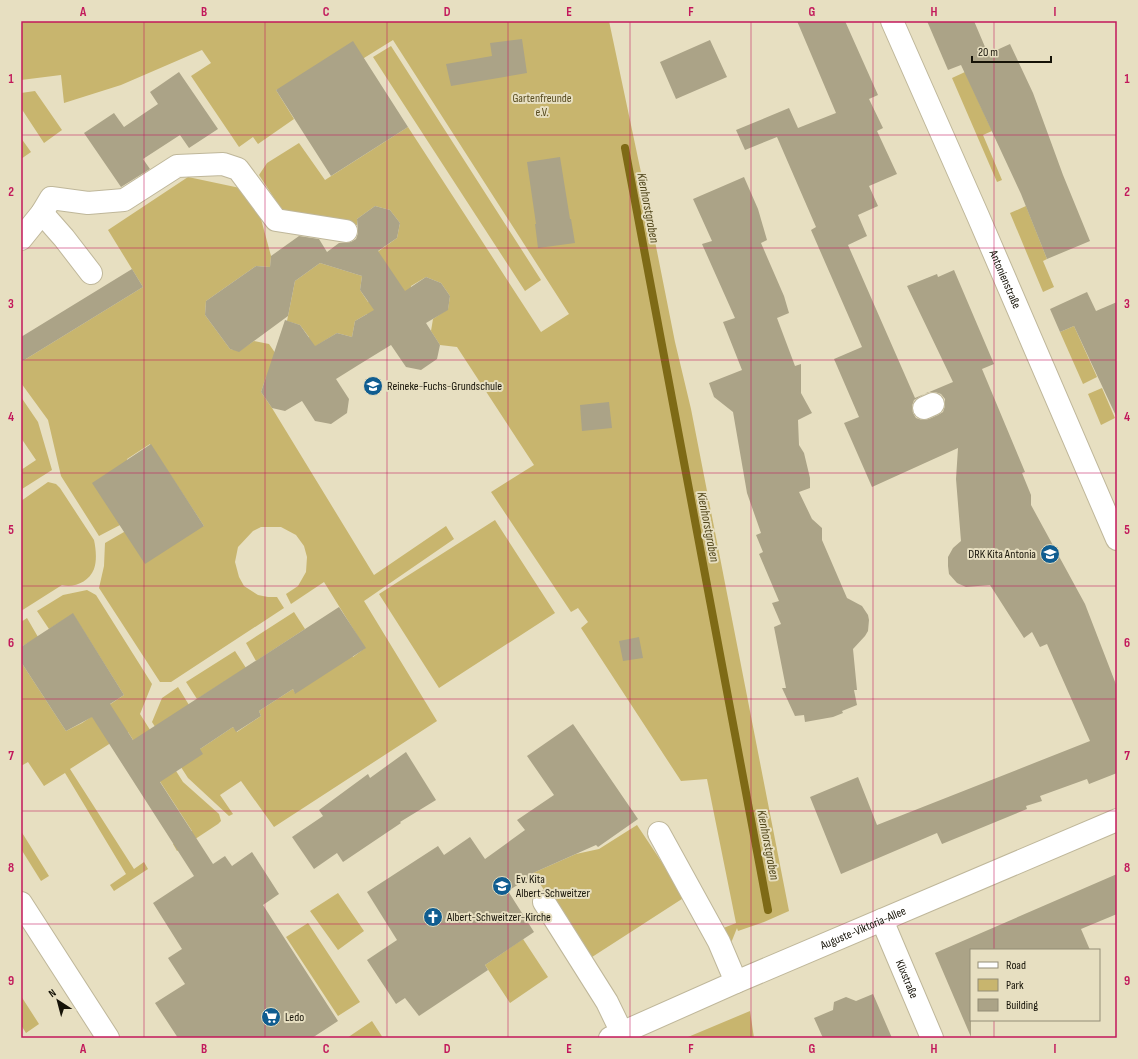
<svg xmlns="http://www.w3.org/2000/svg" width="1138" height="1059" viewBox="0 0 1138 1059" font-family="'Sofia Sans Condensed',sans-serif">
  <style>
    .green { fill: #c8b56e }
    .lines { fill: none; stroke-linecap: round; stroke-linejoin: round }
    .stream { stroke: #7e6a16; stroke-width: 8 }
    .building { fill: #aba387; fill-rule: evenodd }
    .minor-casing { stroke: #bfb79a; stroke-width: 24 }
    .major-casing { stroke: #bfb79a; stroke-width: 24 }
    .minor { stroke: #fff; stroke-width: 22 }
    .major { stroke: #fff; stroke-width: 22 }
    .grid { fill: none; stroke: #c2185b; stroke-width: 1; stroke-opacity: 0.55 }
    .labels { text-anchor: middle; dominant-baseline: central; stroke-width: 4; stroke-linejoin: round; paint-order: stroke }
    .park-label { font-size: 12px; fill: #584c21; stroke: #e7dfc1 }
    .street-label { font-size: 12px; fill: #161308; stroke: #e7dfc1 }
    .poi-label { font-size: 12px; fill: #161308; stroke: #e7dfc1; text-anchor: start }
    .water-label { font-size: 13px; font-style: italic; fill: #4f4419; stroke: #e7dfc1 }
    .neatline { fill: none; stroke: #c2185b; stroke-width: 1.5 }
    .grid-label { font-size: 13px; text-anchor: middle; font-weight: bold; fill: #c2185b }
  </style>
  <rect width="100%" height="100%" fill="#e7dfc1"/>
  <path class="green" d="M21,21H609L646,196L675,342L691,409L789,911L764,922L738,931L737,928L729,948L721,929L736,923L707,779L681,781L581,628L588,622L578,608L571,612L491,492L534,465L457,347L440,345L431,331L433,319L448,309L450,296L441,283L426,277L411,286L410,300L376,253L397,238L400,223L390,210L375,206L357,219V225L284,213L259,175L267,163L299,143L325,180L408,127L541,332L569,314L393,40L364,58L276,90L294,119L258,144L253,137L239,147L191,76L211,63L202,50L121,85L64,103L61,75L21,80Z
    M391,46L541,280L525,291L373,57Z
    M965,72L992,131L983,135L1002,180L997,182L952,78Z
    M35,91L62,130L44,143L21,108V93Z
    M21,138L31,152L21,159Z
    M188,177L240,188L261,219L271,256L270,267L256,266L206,301L205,315L230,349L239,351L254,341L269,344L278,357V370L266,377L261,392L272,408L374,575L446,526L454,539L364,601L437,721L274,827L241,781L220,795L233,814L229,816L188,778L152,722L162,698L178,687L189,705L200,749L233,727L237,732L261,716L259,711L293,689L295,693L350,653L353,657L365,648L324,582L291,604L286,594L298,586L306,572L307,557L304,546L296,535L281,527H261L253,531L238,547L235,562L239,577L244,586L258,595L268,597H277L284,608L171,682H160L99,588L104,566L105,543L124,532L204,526L150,444L127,459L120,525L99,536L61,476L48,420L21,383V362L143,287L108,230Z
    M1026,206L1047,259L1043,261L1054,287L1043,292L1010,213Z
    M320,263L362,276L360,290L368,302L384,303V316L367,314L355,321L352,337L337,333L306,352L309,337L300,325L287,321L295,281Z
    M1074,326L1097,377L1083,384L1060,332Z
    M1102,388L1115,418L1101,425L1088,394Z
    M21,397L38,422L52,470L22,489L21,487V470L36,460L21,438Z
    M48,482L56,484L60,488L94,540C96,549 97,561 94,569C89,582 74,588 62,585L21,611V501Z
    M495,520L555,613L439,688L379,594Z
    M87,590L96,595L152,684L140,714L183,782L219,814L221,821L218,824L177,851L173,844L192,831L128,732L70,769L134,869L144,862L148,869L114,891L110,885L126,874L65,773L44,786L28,762L21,766V662L66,731L82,723L124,695L73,614L49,629L37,611L63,595Z
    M294,612L305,629L256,661L246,643Z
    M27,618L38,637L21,647V622Z
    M235,651L246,668L197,699L186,682Z
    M637,825L685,897L589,959L533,873L576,854L599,849Z
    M21,831L49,876L41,881L21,849Z
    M338,893L364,931L338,950L310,911Z
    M308,923L360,1002L338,1016L286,937Z
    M523,939L548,977L510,1003L485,965Z
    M21,996L39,1024L26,1033L21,1025Z
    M750,1011L754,1038H689L688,1037Z
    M372,1021L383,1038H347Z"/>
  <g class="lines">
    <path class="stream" d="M625,148L768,910"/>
  </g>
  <path class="building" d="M797,21H845L878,95L869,99L883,128L877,131L897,174L869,186L878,206L858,215L867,236L848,245L915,398L953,382L907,286L937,274L938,277L954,270L994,364L982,369L1025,472L1022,473L1031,495V505L1085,604L1117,687V773L1089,784L1087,779L1040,796L1042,801L1026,806L1027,809L942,844L937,833L841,874L810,797L858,777L877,825L1090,741L1047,644L1040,647L1032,632L1024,638L990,585L966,587L957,583L949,574L948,566V557L953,548L961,541L956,479L958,448L872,487L844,423L859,417L834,359L862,347L811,230L816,227L777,137L745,150L736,130L789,108L798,128L836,113ZM928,392H935L941,394L945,399V406L943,412L938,415L929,419L922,420L916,418L913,413L912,406L914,400Z
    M927,21H974L988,54L1010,44L1033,93L1063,175L1090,241L1047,259L1021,194L961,65L948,70Z
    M522,39L527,73L451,86L446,64L492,56L490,43Z
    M710,40L727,77L676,99L660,62Z
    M353,41L408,127L331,176L276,90Z
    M179,72L218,129L189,148L180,135L143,159L150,169L121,187L84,133L114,113L124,127L158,104L150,92Z
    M560,157L570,219H571L575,243L538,248L535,224H536L527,162Z
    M744,177L758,209L767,240L761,243L784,296L789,313L777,318L795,366L801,364V393L812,413L798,420L799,445L804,453L810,478V488L799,492L812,519L822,528V540L847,598L862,606L868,615L869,620L868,631L865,636L853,649L857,690H854L857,705L842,711L843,713L833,717L805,722L804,715L795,716L782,688H786L774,627L781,624L772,603L779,601L759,554L763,552L756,535L761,533L747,493L733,412L714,397L709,383L742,370L723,322L735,318L702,244L712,241L693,199Z
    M375,206L390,210L400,223L397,238L378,251L405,291L426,277L441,283L450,296L448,310L426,323L440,345L437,359L421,370L406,367L391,345L360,364L336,379L349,399L347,413L331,424L315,421L302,401L285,411L272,408L261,392L285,320L300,325L315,346L337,333L352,337L355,321L374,310L360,290L362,276L320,263L295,281L288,316L239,352L230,349L205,315L206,301L256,266L270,267L271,256L299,236L319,239L327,252L339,243L351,242L356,239L358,233L357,219Z
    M132,269L143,287L21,362V337Z
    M1087,292L1096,311L1117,302V418L1074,326L1060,332L1050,309Z
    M609,402L612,428L582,431L580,405Z
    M151,444L204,526L145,564L92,483Z
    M339,607L366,648L295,694L293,689L259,711L261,716L236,732L233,727L200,749L203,754L160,782L213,864L225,856L232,866L252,852L279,894L263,905L338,1021L312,1038H178L155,1003L185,984L168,958L182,949L153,903L194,876L92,717L66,731L21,662V647L73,613L124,695L110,704L133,740Z
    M639,637L643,658L623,661L619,641Z
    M573,724L638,819L598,847L596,845L533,873V875L508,891L534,932L485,965L488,970L419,1016L405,998L396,1004L367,960L397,940L367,892L438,846L444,855L470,837L485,859L525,830L517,820L554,795L527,756Z
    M406,752L436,800L400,822L401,823L346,860L343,862L337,853L314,869L292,837L323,816L319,810L368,774L370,778Z
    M1117,874V914L1081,929L1090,950H971V1037L935,953Z
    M873,994L892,1038H823L814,1018L833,1010L834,1002L846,997L856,1001Z"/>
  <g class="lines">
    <defs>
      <g id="minor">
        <path d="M42,213L64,238L91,273"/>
        <path d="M21,239L42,213L51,198L88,203L124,200L177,166L223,164L238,169L276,220L346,231"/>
        <path d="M924,408L933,404"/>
        <path d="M659,833L719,942L736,982"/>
        <path d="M544,902L607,1002L622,1033"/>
        <path d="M21,903L108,1038"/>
        <path id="s1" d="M882,920L932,1038"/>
        <path id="s2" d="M610,1038L736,982L1117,820"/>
      </g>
      <g id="major">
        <path id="s3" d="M892,21L978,216L1117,539"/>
      </g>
    </defs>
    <use href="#minor" class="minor-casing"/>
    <use href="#major" class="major-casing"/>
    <use href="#minor" class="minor"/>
    <use href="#major" class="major"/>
  </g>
  <path class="grid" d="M144,21V1038M265,21V1038M387,21V1038M508,21V1038M630,21V1038M751,21V1038M873,21V1038M994,21V950M21,135H1117M21,248H1117M21,360H1117M21,473H1117M21,586H1117M21,699H1117M21,811H1117M21,924H1117M994,1020V1038"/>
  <defs>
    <symbol id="school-disc" viewBox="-11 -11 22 22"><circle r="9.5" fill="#105d90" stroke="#e7dfc1"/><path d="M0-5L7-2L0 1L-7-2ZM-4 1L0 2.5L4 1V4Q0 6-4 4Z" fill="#fff"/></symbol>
    <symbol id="church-disc" viewBox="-11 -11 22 22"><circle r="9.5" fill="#105d90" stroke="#e7dfc1"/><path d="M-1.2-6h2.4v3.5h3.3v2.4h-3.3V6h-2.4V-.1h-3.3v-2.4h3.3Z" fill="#fff"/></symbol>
    <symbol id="supermarket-disc" viewBox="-11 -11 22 22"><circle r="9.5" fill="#105d90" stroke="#e7dfc1"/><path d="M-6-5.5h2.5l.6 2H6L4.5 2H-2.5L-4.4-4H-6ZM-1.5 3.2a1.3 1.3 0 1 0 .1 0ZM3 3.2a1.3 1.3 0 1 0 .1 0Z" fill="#fff"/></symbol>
  </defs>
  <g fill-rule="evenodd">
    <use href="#school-disc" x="362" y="375" width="22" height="22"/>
    <use href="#school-disc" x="1039" y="543" width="22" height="22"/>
    <use href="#school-disc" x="491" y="875" width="22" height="22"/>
    <use href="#church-disc" x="422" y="906" width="22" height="22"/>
    <use href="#supermarket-disc" x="260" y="1006" width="22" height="22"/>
  </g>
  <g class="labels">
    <g class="park-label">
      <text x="542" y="98">Gartenfreunde<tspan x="542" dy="14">e.V.</tspan></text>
    </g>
    <g class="street-label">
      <text stroke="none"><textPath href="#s3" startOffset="282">Antonienstraße</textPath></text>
      <text stroke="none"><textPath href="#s2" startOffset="276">Auguste-Viktoria-Allee</textPath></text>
      <text stroke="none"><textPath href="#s1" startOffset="64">Klixstraße</textPath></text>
    </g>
    <g class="poi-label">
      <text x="387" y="386">Reineke-Fuchs-Grundschule</text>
      <text x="1036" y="554" text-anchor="end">DRK Kita Antonia</text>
      <text x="516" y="879">Ev. Kita<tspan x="516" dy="14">Albert-Schweitzer</tspan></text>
      <text x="447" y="917">Albert-Schweitzer-Kirche</text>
      <text x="285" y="1017">Ledo</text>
    </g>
    <g class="water-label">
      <text transform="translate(648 208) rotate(79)">Kienhorstgraben</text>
      <text transform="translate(708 527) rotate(79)">Kienhorstgraben</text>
      <text transform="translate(768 845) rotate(79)">Kienhorstgraben</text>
    </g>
  </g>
  <rect width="1138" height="1059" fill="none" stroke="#e7dfc1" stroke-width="44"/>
  <rect x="970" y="949" width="130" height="72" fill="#e7dfc1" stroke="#938d77"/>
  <rect x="978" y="962" width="20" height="6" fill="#ffffff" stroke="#938d77"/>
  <text x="1006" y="969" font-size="12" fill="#161308">Road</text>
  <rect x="978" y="979" width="20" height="12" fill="#c8b56e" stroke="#938d77"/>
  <text x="1006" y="989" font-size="12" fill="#161308">Park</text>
  <rect x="978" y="999" width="20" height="12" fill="#aba387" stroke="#938d77"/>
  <text x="1006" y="1009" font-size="12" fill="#161308">Building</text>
  <g transform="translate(58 1001) rotate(324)" stroke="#e7dfc1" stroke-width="3" paint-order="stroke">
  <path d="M0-3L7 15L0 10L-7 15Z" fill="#161308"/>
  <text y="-6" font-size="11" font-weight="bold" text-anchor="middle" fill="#161308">N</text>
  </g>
  <path d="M972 56v6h79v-6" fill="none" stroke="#161308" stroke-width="2"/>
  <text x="978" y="56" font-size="12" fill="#161308" stroke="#e7dfc1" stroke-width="3" paint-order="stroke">20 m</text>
  <rect x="22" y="22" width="1094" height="1015" class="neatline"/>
  <g class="grid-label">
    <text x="83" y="16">A</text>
    <text x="204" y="16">B</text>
    <text x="326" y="16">C</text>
    <text x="447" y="16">D</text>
    <text x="569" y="16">E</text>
    <text x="691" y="16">F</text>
    <text x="812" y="16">G</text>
    <text x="934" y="16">H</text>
    <text x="1055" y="16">I</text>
    <text x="11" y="83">1</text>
    <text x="1127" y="83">1</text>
    <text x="11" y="196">2</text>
    <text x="1127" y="196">2</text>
    <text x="11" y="308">3</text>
    <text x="1127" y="308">3</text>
    <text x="11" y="421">4</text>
    <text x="1127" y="421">4</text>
    <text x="11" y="534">5</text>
    <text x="1127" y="534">5</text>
    <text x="11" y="647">6</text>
    <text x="1127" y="647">6</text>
    <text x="11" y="760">7</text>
    <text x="1127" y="760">7</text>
    <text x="11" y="872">8</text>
    <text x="1127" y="872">8</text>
    <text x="11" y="985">9</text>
    <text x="1127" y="985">9</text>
    <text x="83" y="1053">A</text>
    <text x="204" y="1053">B</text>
    <text x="326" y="1053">C</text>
    <text x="447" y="1053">D</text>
    <text x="569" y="1053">E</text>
    <text x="691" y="1053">F</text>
    <text x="812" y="1053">G</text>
    <text x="934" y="1053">H</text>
    <text x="1055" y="1053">I</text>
  </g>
</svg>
